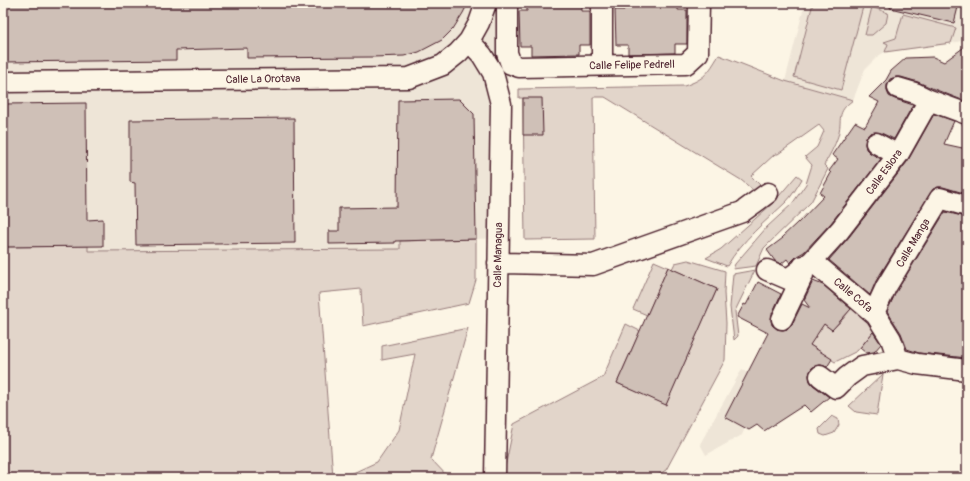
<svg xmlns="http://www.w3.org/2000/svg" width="970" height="481" viewBox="0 0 970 481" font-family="Pangolin,sans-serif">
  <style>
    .built { fill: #eee5d7 }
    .green { fill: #e2d5ca; stroke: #967a7a }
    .building { fill: #cfc0b7; stroke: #4a1f2b }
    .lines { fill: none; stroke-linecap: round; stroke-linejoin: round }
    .minor-casing { stroke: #4a1f2b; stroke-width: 23 }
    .minor { stroke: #fcf5e5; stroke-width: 20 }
    .labels { text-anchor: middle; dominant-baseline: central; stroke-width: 3; stroke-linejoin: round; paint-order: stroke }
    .street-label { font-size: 11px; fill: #4a1f2b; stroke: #fcf5e5 }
  </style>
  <rect width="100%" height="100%" fill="#fcf5e5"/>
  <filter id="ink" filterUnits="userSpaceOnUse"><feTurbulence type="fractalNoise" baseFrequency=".025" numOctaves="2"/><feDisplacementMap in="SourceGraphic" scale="8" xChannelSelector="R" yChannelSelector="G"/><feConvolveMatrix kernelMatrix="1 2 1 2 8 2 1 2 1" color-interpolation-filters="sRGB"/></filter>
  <g filter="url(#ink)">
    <path class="built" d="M3,3H500V51L508,76L509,238L401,241L400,249L87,251V246L3,247Z
      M805,3H967V37L961,41L943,45L885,52L878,56L865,69L853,100L785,81Z
      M742,369L801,402L804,406L764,431L757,425L749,430L745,428L742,435L706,455L700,444Z"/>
    <path class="green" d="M813,3H864L841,90L794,77Z
      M872,7L888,13L886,23L872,35H865Z
      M903,14L956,28L951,43L885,52L888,44L884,42L896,38Z
      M719,55L785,81L853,100C835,113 843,119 838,136C835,146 829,156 824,165L828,169L811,202L764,248L756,266L733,269L735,264L767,227L792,204L806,184L812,165L805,157L817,147L824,131L819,125L778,154H775L751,176L765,190L759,195L741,180L605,97H593L595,239L525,240L523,98H519V89L684,86C705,79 708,73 719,55Z
      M797,175L802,179C797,187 792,196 786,202C765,222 742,240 727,266L706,258L721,249L773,203Z
      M476,239V280L469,303L363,326L361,289L319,293L333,477L353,473L377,462L399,430L415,354L382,360V346L468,328L431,459L449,478H3V247L88,246V251L400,249V241Z
      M688,260L725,271L724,293L726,323L725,360L666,470L653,478H503L514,424L603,377L626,324L640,331L617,383L666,404L717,289L672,269L675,263Z
      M654,261L668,267L647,315L633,309Z
      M755,270L735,311L738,336L734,340L730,307L733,274Z
      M853,305L869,319L874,331L857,351L835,362L810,345L818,320L832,330L844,318Z
      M883,374L877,415L856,412L849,406Z
      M832,416L838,419L839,425L834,433L825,436L820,434L819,429Z"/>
    <path class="building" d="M3,3H468L463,13L453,29L442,40L419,52L404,56L372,57L247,58V48L176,50V60L3,62Z
      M527,3H581V11H590V45H579V54L531,55V46H520L519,11H527Z
      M624,3H678V10H687V44H675V53L628,54V45H616L615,10H624Z
      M891,3H959L954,23L890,8Z
      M967,45V102L934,89L918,82L901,77H896L890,79L887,85V91L889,96L895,99L913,105L894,139L881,133L875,132L870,133L866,138L865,144L866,149L870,153L881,159L831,223L804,252L797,256L790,263L787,259L781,264L775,261L767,250L783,238L782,237L798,222V223L824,196L820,193L831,173L829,171L838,159L832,155L855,122L865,127L879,102L869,97L886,80L891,71L906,58L933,57L944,62Z
      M523,98H542L543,135H523Z
      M459,99L474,114L476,239L395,241V243L329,244V231H339V208L397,207L398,100Z
      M86,103L87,220L103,219V246L3,247V104Z
      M934,114L954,121L944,144L967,149V194L943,187H938L933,189L876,281L870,295L829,260L849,237L907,162Z
      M294,118L295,243L136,245L135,183L130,182V120Z
      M945,212L967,217V358L919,353L907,349L901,333L887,311L896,292Z
      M668,267L717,289L666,405L617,383Z
      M813,281L823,285L851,309L832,330L824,324L810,345L832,359L827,367L821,365L815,366L811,369L809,375L810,381L813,385L829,397L811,412L804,405L764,431L757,425L749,430L725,417L768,333L737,317L744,304L746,305L758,282L781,294L772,314L771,320L772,325L777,329L783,330L788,329L792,324L802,304L810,308L804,300Z
      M873,332L881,344L874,352L866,353L860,348Z"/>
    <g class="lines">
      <defs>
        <path id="minor" d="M507,3V53L511,64L519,67L686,64L698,53L699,3
          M602,3V65
          M469,41L482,55L493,73L501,104L495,478
          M3,82L409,78L443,65L458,53L469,41L479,23L486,3
          M898,88L915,93L929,100L967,114
          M876,143L898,155
          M812,261L876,315L891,339L898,359
          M498,263L593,265L742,212L768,193
          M767,270L788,279L812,261L840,230L898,155L929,100
          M874,313L886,287L940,198L967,206
          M782,319L803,275V266
          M820,376L836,388L847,377L862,366L898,359L917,364L967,370"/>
      </defs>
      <use href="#minor" class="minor-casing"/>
      <use href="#minor" class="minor"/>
    </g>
  </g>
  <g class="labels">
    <g class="street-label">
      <text transform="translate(632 65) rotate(-1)">Calle Felipe Pedrell</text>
      <text transform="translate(263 79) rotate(-1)">Calle La Orotava</text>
      <text transform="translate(884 172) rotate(-54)">Calle Eslora</text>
      <text transform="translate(913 243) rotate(-59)">Calle Manga</text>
      <text transform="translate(498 255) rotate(-89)">Calle Managua</text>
      <text transform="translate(853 295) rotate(40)">Calle Cofa</text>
    </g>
  </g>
  <rect width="970" height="481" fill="none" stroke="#fcf5e5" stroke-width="16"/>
  <rect x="8" y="8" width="954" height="465" fill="none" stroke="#4a1f2b" stroke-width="1.5" filter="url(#ink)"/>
</svg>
